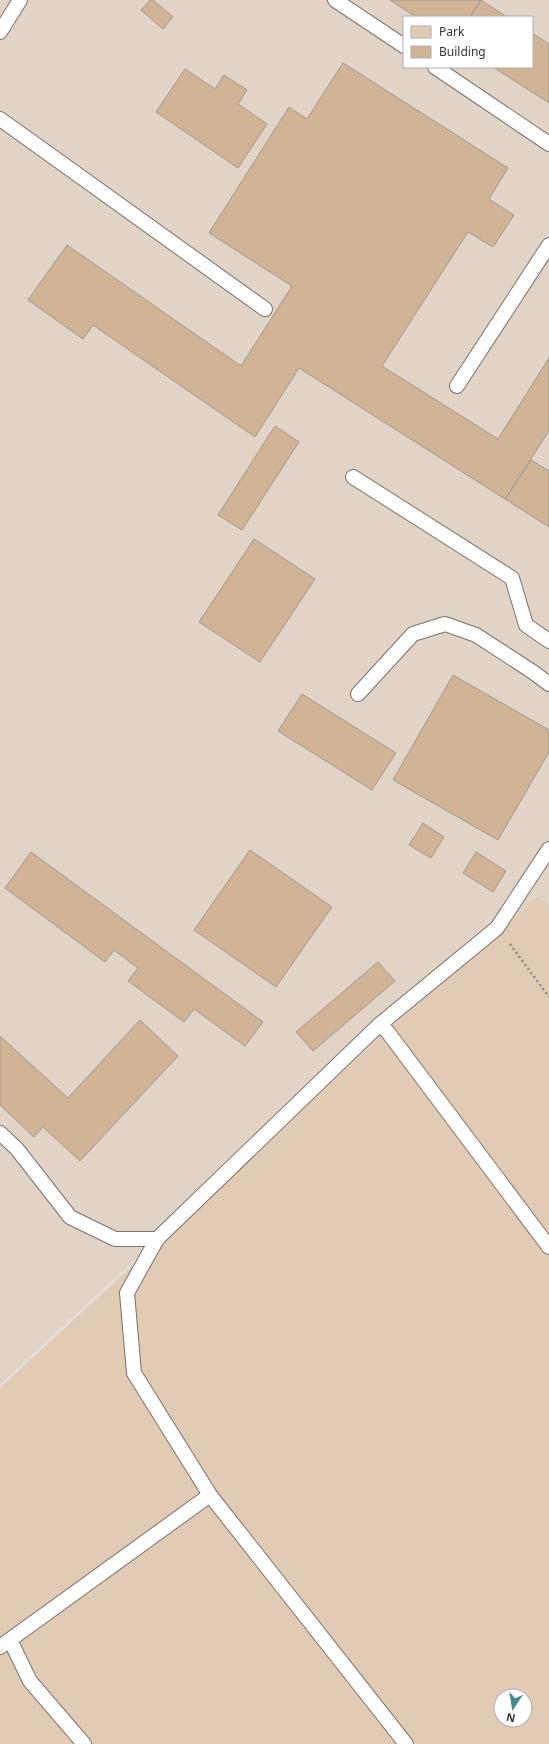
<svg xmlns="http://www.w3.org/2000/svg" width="549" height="1744" viewBox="0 0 549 1744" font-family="'Noto Sans',sans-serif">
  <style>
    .built { fill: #e1d3c6; fill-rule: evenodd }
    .green { fill: #e2cbb5; fill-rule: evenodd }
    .building { fill: #d1b495; stroke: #a19a92 }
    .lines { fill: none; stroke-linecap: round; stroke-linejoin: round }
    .service-casing { stroke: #7a736c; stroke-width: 16 }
    .path { stroke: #8e8883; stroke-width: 2.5; stroke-dasharray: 2 3; stroke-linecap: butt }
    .service { stroke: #fff; stroke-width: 14 }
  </style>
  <rect width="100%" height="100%" fill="#e5ddd6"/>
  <path class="built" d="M0,0H549V904L546,902L157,1239L0,1384ZM404,17H532V67H404Z"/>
  <path class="green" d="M537,897L549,904V1744H0V1388L387,1031ZM501,1696H525V1720H501Z"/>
  <path class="building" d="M150,0H153L173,17L163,29L141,10Z
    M390,0H481L470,17H416Z
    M481,0L507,17H470Z
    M532,33L549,44V103L493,67H532Z
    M343,63L508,168L489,199L514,215L493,247L468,232L382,366L498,439L549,358V431L505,499L299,368L255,437L93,325L83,339L28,300L67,245L241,366L292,286L209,233L289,107L307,119Z
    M185,69L215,89L224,75L247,90L238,104L267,124L238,168L156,112Z
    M275,426L299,442L242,530L218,515Z
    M531,460L549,471V527L505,499Z
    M254,539L315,579L260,662L199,622Z
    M453,675L549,730V752L498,840L393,780Z
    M302,694L396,753L372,790L278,731Z
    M423,823L444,837L431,858L409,845Z
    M250,850L332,907L276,987L194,930Z
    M31,852L263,1022L245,1046L194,1009L184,1022L128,981L138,968L114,950L105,962L5,888Z
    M476,852L506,871L493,892L463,873Z
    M378,962L395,981L313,1051L296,1032Z
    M140,1020L178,1056L80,1161L43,1127L34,1137L0,1105V1036L68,1098Z"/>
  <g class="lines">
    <defs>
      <path id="service" d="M335,0L404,46
        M0,32L20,0
        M435,67L549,144
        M0,119L265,309
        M457,386L549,245
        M353,477L512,578L526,625L549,641
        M358,694L413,634L445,624L476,635L533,672L549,684
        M379,1025L387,1031L549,1247
        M0,1133L17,1149L70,1217L115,1239H157L379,1025L497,928L549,849
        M157,1239L127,1293L134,1373L210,1495L406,1744
        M10,1640L30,1681L84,1744
        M0,1647L210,1495"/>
    </defs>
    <use href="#service" class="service-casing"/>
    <path class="path" d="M510,944L549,997"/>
    <use href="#service" class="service"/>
  </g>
  <rect x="403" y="16" width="130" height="52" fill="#ffffff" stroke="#afaead"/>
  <rect x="411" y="26" width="20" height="12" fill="#e2cbb5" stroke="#afaead"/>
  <text x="439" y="36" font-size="12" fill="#373431">Park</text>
  <rect x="411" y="46" width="20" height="12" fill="#d1b495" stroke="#afaead"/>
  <text x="439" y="56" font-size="12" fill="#373431">Building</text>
  <g transform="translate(513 1708) rotate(192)"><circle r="19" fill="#ffffff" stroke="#afaead"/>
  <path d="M0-3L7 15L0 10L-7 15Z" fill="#428990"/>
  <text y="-6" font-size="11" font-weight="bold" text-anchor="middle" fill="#373431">N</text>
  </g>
</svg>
